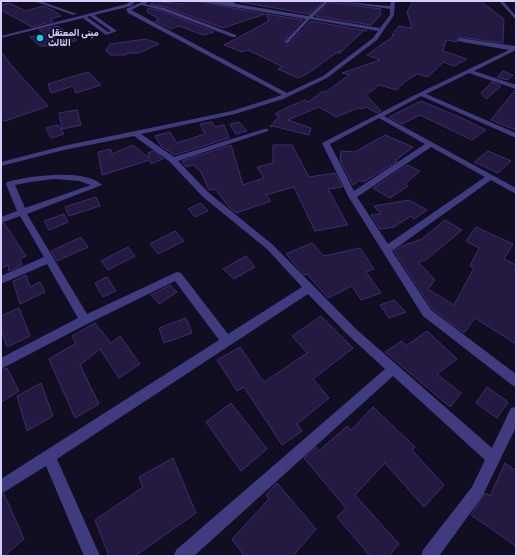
<svg xmlns="http://www.w3.org/2000/svg" width="517" height="557" viewBox="0 0 517 557" font-family="Rubik,Cairo,sans-serif">
  <style>
    .building { fill: #241a41; stroke: #3c2d6d }
    .lines { fill: none; stroke-linecap: round; stroke-linejoin: round }
    .minor { fill: #403a7f; fill-rule: evenodd }
    .poi-dot { fill: #06d1f2; stroke: #120e21; stroke-width: 1.5 }
    .labels { text-anchor: middle; dominant-baseline: central; stroke-width: 3; stroke-linejoin: round; paint-order: stroke }
    .far-poi-label { font-size: 9px; font-weight: bold; fill: #d6cffe; stroke: #120e21; text-anchor: start }
  </style>
  <rect width="100%" height="100%" fill="#120e21"/>
  <path class="building" d="M154,1L182,4V1H196L265,14L223,28L166,7L150,4Z
    M235,1H316L322,2L308,14Z
    M413,1H480L504,19L503,43L459,37L456,40L457,42L446,40L443,51L467,59L454,66L443,62L428,77L417,74L404,82L397,90L379,85L366,95L381,111L377,113L366,107L360,109L358,108L336,117L319,107L288,120L311,128L309,135L273,126L270,127L279,116L275,114L288,107L305,100L308,102L323,91L326,92L349,75L342,73L380,60L367,55L395,35H392L399,26L412,28L407,12Z
    M330,2L381,9L380,16L371,25L316,16Z
    M9,3L26,11L43,6L53,10L61,16L50,19L53,21L32,27L1,10V5Z
    M148,8L162,11L214,32L203,35L179,26L171,29L155,21L159,19L147,12Z
    M266,14L303,20L284,40L287,46L311,21L367,31L364,30L339,54V51L307,74L298,78L278,69L283,67L248,50L242,52L224,45L269,21Z
    M58,26L77,40L68,43L59,41L46,46H40L30,37L45,34L39,30Z
    M146,39L159,44L139,53H128L126,55H110L106,50L110,44Z
    M1,51L11,65L48,106L5,121L1,119Z
    M503,71L513,75L507,80L497,77Z
    M88,72L101,85L76,93L73,86L51,93L48,84Z
    M492,82L501,86L486,99L481,93Z
    M515,90H516V130L491,120Z
    M421,101L464,119L486,130L472,140L420,115L402,124L389,117Z
    M77,110L81,125L62,129L59,113Z
    M212,122L215,127L224,125L229,138L174,155L161,146L155,136L170,132L177,143L205,134L200,124Z
    M239,122L247,131L236,134L230,124Z
    M58,125L64,134L51,138L46,128Z
    M385,135L413,147L396,160L397,161L364,182L360,180L353,185L340,161L341,151L355,152Z
    M133,145L149,158L148,153L153,151L163,159L151,164L150,160L102,175L98,152L111,149L112,154Z
    M231,145L243,185L264,178L257,167L273,163V145H292L309,177L335,173L342,187L328,189L348,225L315,231L294,187L266,195L271,201L236,213L229,207L215,189L209,190L201,172L193,165L186,167L182,161Z
    M488,151L511,161L498,173L474,162Z
    M407,165L420,171L405,184L408,186L390,198L373,188Z
    M96,197L100,206L69,216L65,207Z
    M409,200L427,210L414,219L411,216L394,227L380,229L371,215L381,214L374,206Z
    M201,203L208,211L195,217L188,209Z
    M64,214L68,222L49,230L44,221Z
    M445,220L462,230L426,260L418,262L435,280L428,289L454,305L474,268L470,266L479,248L466,241L476,227L513,244L504,259L516,265V344L475,318L464,333L432,309L394,251L402,246L422,239Z
    M4,223L26,256L20,259L22,265L9,271L8,265L1,268V224Z
    M175,231L184,241L158,254L150,244Z
    M81,237L88,247L57,261L51,251Z
    M312,243L324,256L360,248L374,269L366,272L381,293L361,300L352,286L328,298L307,274L304,275L286,254Z
    M128,247L135,256L108,270L101,261Z
    M246,256L255,267L234,279L223,269Z
    M26,275L30,287L40,282L45,292L20,304L13,281Z
    M107,277L116,291L103,297L95,283Z
    M170,285L177,292L159,304L151,295Z
    M394,300L406,312L389,318L380,305Z
    M19,308L30,336L7,347L1,329V316Z
    M321,316L353,348L313,379L329,398L297,424L302,431L282,445L244,387L237,391L217,360L240,347L264,382L307,353L292,336Z
    M186,318L192,333L164,343L159,328Z
    M95,323L111,343L120,336L140,364L119,378L100,349L80,365L99,404L75,418L49,359L76,343L72,336Z
    M427,331L457,359L437,374L461,393L450,407L385,352L402,341L406,346Z
    M7,368L19,391L1,402V370Z
    M41,383L53,416L27,431L17,396Z
    M487,387L508,402L497,418L476,403Z
    M231,403L267,449L241,471L206,422Z
    M373,407L415,447L412,450L444,485L424,507L385,463L355,495L399,544L389,556H370L337,517L346,508L304,458L316,447L319,451L347,426L351,430Z
    M173,458L196,513L135,556H109L95,520L143,487L139,477Z
    M505,463L516,471V546L471,515L485,493L490,496Z
    M277,483L316,529L293,556H244L232,539L269,499L266,495Z
    M4,494L24,539L4,556H1V495Z"/>
  <g class="lines">
    <path class="minor" d="M34,1H40L77,14L73,15Z
      M131,1H136L131,6L94,15L117,31L106,35L83,18L1,38V36L127,4ZM90,16L111,31L108,32L87,17Z
      M144,1H150L145,4L165,8L236,35V37H232L162,10L141,5L131,10L287,93L323,76L373,38L378,31L310,19L287,44L285,41L306,19L197,1L234,2L236,4L308,16L325,1H329L313,17L380,28L390,15V9L333,1L390,6L391,1H395L394,15L377,40L327,78L283,99L235,114L141,134L174,157L264,129H268V131L178,161L209,193L273,245L356,329L492,448L511,408L516,407V427L482,497L439,556H421L423,550L472,487L485,460L393,376L194,556H174L176,550L385,369L348,335L308,294L57,459L100,556H84L46,466L1,494V479L219,340L175,281L89,323L1,369V358L78,318L47,264L1,284V276L44,257L20,216L1,223V217L17,211L6,184L7,182C28,176 85,168 102,185L27,214L87,314L177,272L181,273L228,334L302,287L267,249L203,197L170,162L134,136L64,150L1,166V162L63,146L232,111L282,95L128,13L126,9ZM54,179L79,181L91,185L25,208L15,185L30,182Z
      M499,1H503L516,16V20Z
      M459,38L516,46V50L474,71L516,85V89L469,73L426,94L516,133V138L421,96L384,116L516,188V194L491,180L392,251L431,310L516,374V387L512,385L423,316L348,196L322,143L419,93L509,50L457,41ZM379,118L425,144L354,191L330,144ZM431,147L485,177L388,244L357,197Z"/>
  </g>
  <circle class="poi-dot" cx="40" cy="38" r="4"/>
  <g class="labels">
    <g class="far-poi-label">
      <text x="48" y="33">مبنى المعتقل<tspan x="48" dy="10">الثالث</tspan></text>
    </g>
  </g>
  <rect width="517" height="557" fill="none" stroke="#d6cffe" stroke-width="4"/>
</svg>
